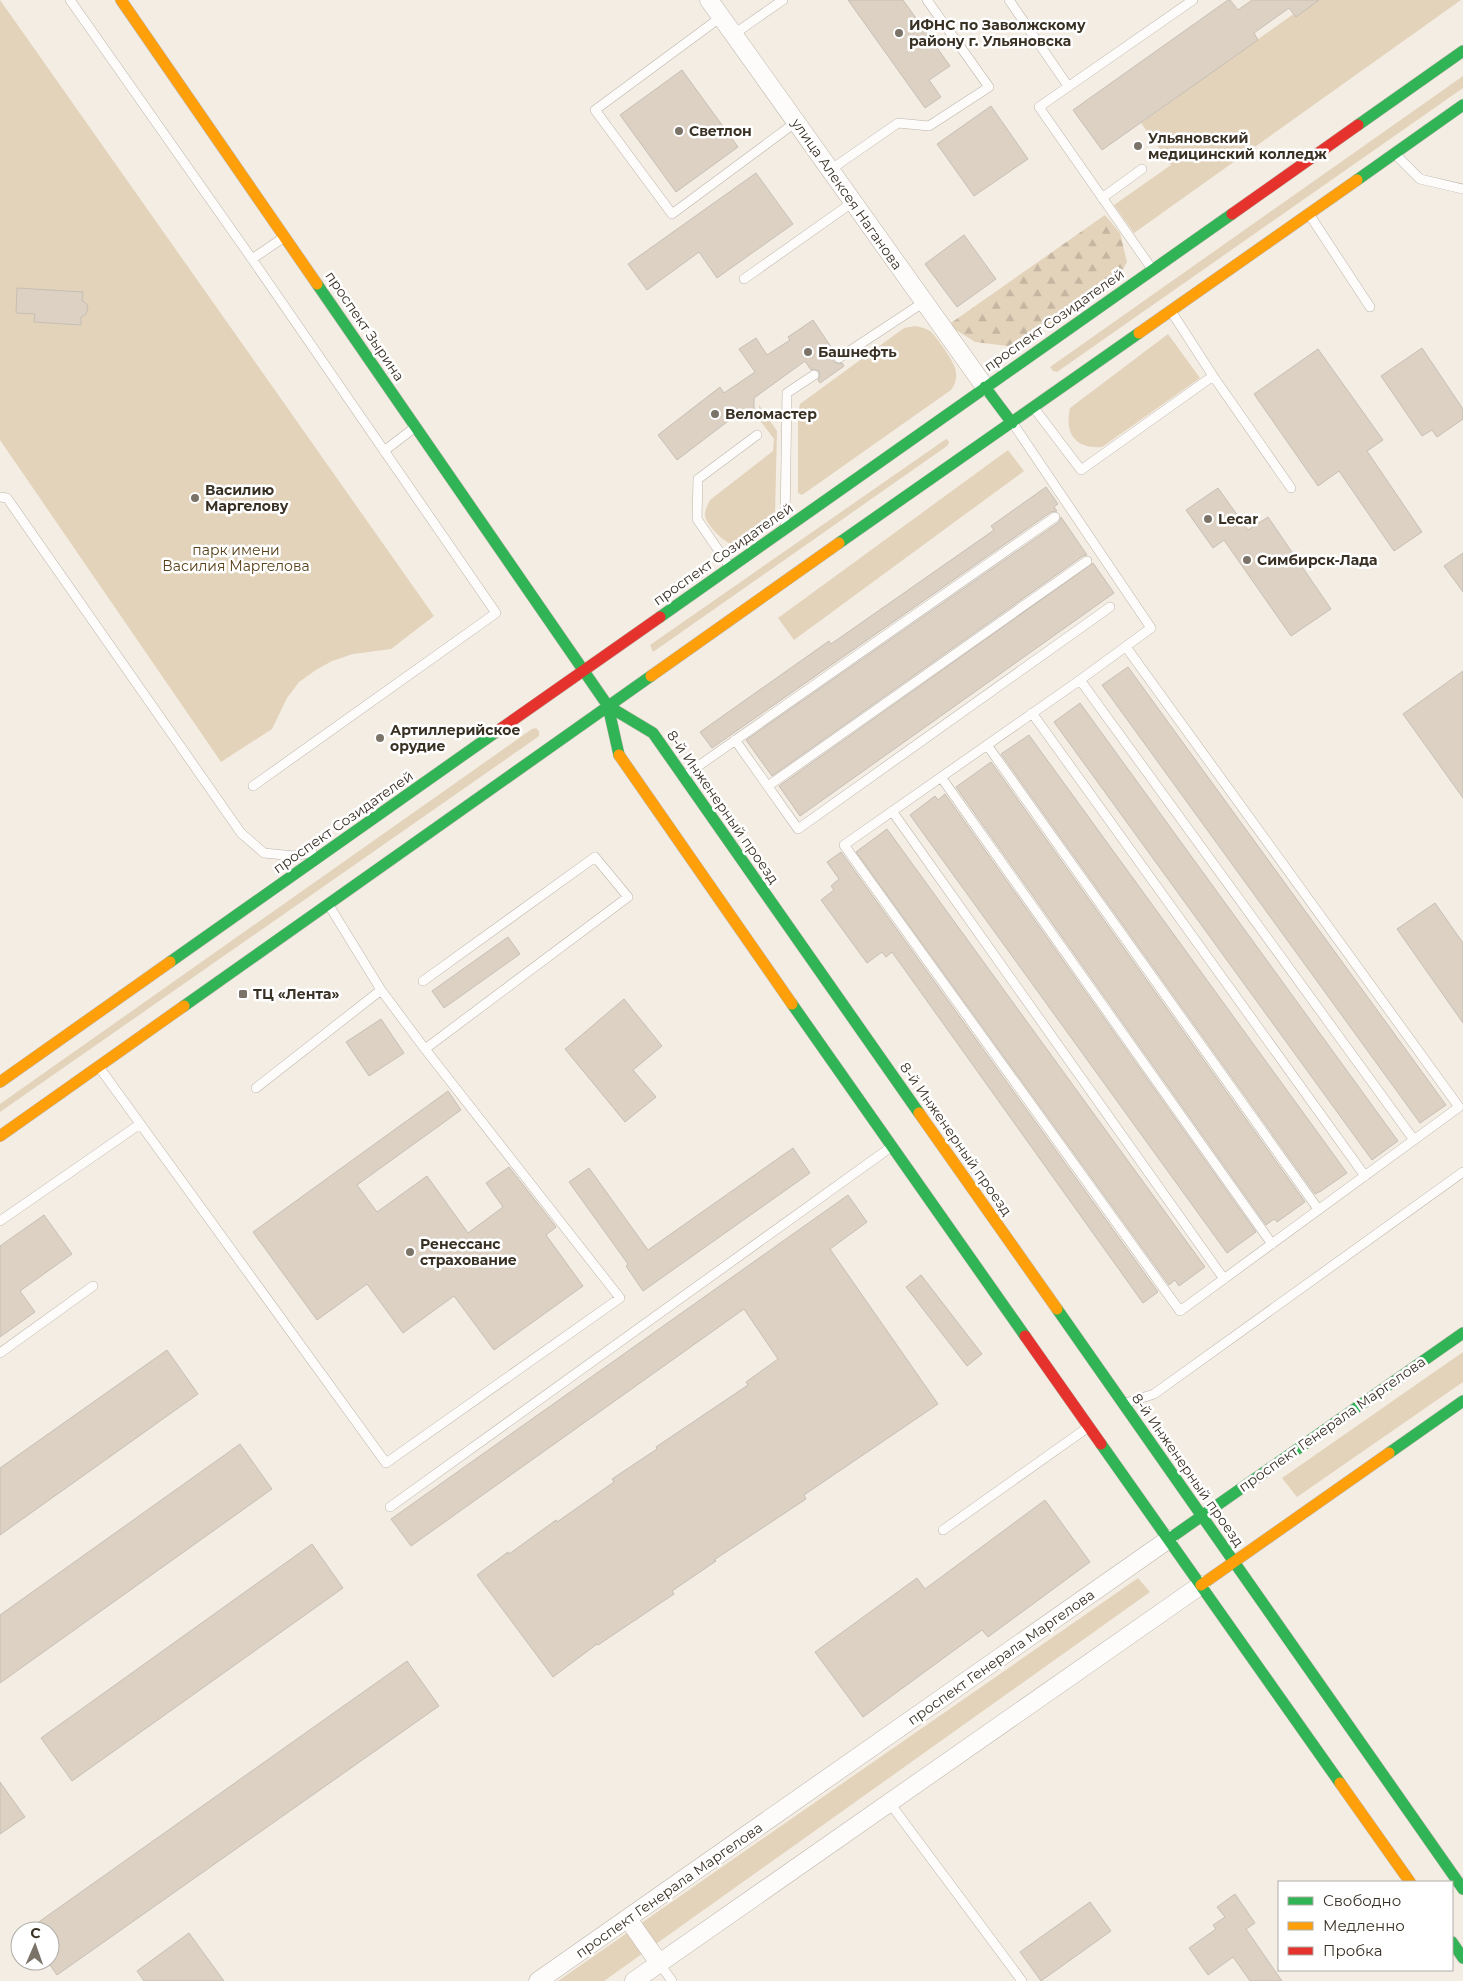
<svg xmlns="http://www.w3.org/2000/svg" width="1463" height="1981" viewBox="0 0 1463 1981" font-family="Montserrat,sans-serif">
  <style>
    .green { fill: #e3d3bb }
    .forest { fill: url(#forest-firs) }
    .building { fill: #dcd1c3; stroke: #c7bfb5 }
    .lines { fill: none; stroke-linecap: round; stroke-linejoin: round }
    .lane-casing { stroke: #bcb4aa; stroke-width: 10 }
    .street-casing { stroke: #bcb4aa; stroke-width: 19 }
    .fast-casing { stroke: #bcb4aa; stroke-width: 12 }
    .slow-casing { stroke: #bcb4aa; stroke-width: 12 }
    .jam-casing { stroke: #bcb4aa; stroke-width: 12 }
    .lane { stroke: #fdfcfb; stroke-width: 9 }
    .street { stroke: #fdfcfb; stroke-width: 18 }
    .fast { stroke: #30b455; stroke-width: 11 }
    .slow { stroke: #ff9f0a; stroke-width: 11 }
    .jam { stroke: #e5322d; stroke-width: 11 }
    .poi-dot { fill: #7b7368; stroke: #fff; stroke-width: 2 }
    .labels { text-anchor: middle; dominant-baseline: central; stroke-width: 5; stroke-linejoin: round; paint-order: stroke }
    .poi-label { font-size: 14px; font-weight: bold; fill: #3a3125; stroke: #fff; text-anchor: start }
    .street-label { font-size: 14px; fill: #3a3125; stroke: #fff }
    .park-label { font-size: 14px; fill: #573e15; stroke: #fff }
  </style>
  <defs>
    <pattern id="forest-firs" width="22" height="20" patternUnits="userSpaceOnUse" patternTransform="scale(1.25)"><rect width="22" height="20" fill="#e3d3bb"/><path d="M5 1l3.5 6h-7zM16 11l3.5 6h-7z" fill="#c4b6a1"/></pattern>
  </defs>
  <rect width="100%" height="100%" fill="#f4ede3"/>
  <path class="green" d="M0,0L434,616L391,649L353,654L332,661L316,670L299,682L287,698L272,729L221,762L0,440Z
    M1313,0H1461L1134,233L1114,205L1171,165L1141,123Z
    M1463,76V88L1057,372L1053,371L1050,367Z
    M915,326C920,327 925,328 930,331C935,335 939,342 943,347C952,361 963,374 951,390L802,495L798,493V413L800,404L904,328Z
    M1168,334L1200,378L1102,447C1076,449 1064,434 1070,408Z
    M759,405L777,431L775,514C766,521 744,543 734,544C726,545 708,526 706,519C703,513 707,506 710,500L773,451L774,439L759,419Z
    M946,439L948,440L949,443L947,446L653,652L650,645Z
    M1008,450L1024,471L794,640L778,618Z
    M536,728L539,731V736L535,739L0,1112V1104L532,729Z
    M1463,1352V1382L1297,1497L1282,1478Z
    M1138,1578L1150,1592L604,1981H558Z"/>
  <path class="forest" d="M1105,215L1120,233L1127,262L1118,278L1016,347L975,342L948,325Z"/>
  <path class="building" d="M848,0H903L950,66L929,80L941,97L925,108Z
    M1228,0H1230L1238,10L1252,0H1319L1296,17L1289,8L1254,33L1258,40L1102,150L1073,110Z
    M682,70L738,147L676,192L620,115Z
    M991,106L1028,159L974,196L937,144Z
    M756,173L793,224L717,278L699,252L647,290L628,264Z
    M964,235L996,279L957,307L925,264Z
    M17,288L83,292L82,301L87,304L88,309L86,314L81,317V325L34,322L35,314L16,313Z
    M813,320L835,353L833,358L834,362L839,364L842,363L844,366L820,383L818,380L820,375L819,371L814,369L811,370L805,361L754,398V410L747,415L740,412L677,460L658,435L720,387L724,393L755,372L739,349L756,338L767,355L790,340L788,337Z
    M1422,348L1463,409V419L1437,437L1432,430L1422,436L1381,376Z
    M1318,349L1383,440L1367,451L1422,532L1394,551L1339,471L1318,486L1254,394Z
    M1046,487L1058,504L1054,507L1057,511L1051,512L712,748L700,732L829,641L831,644L994,530L991,526Z
    M1218,488L1248,530L1268,517L1331,609L1291,636L1224,540L1213,548L1186,510Z
    M1061,517L1087,555L1083,556L772,776L746,740L1059,522Z
    M1463,553V592L1444,566Z
    M1093,563L1114,593L800,816L779,786Z
    M1128,667L1446,1105L1420,1123L1102,685Z
    M1463,671V798L1403,714Z
    M1080,703L1398,1141L1372,1160L1054,722Z
    M1029,735L1347,1173L1321,1191L1315,1194L1001,754Z
    M991,762L1305,1202L1277,1222L1274,1219L1266,1225L956,787Z
    M945,794L1256,1232L1227,1253L910,815L935,796L938,800Z
    M887,829L1205,1267L1179,1286L1175,1280L1169,1285L856,852Z
    M841,852L1158,1292L1143,1303L892,952L886,957L882,952L867,963L821,900L834,890L831,886L839,879L827,862Z
    M1435,903L1463,943V1023L1397,929Z
    M508,937L520,954L444,1008L432,991Z
    M624,999L662,1046L633,1070L656,1097L625,1122L565,1049Z
    M381,1019L404,1053L369,1076L346,1042Z
    M448,1091L461,1110L357,1185L377,1212L427,1176L468,1233L503,1207L486,1183L509,1167L556,1227L546,1235L583,1286L494,1350L454,1296L403,1333L367,1284L317,1320L253,1232Z
    M793,1148L810,1173L643,1291L626,1266L628,1264L569,1182L589,1168L648,1250Z
    M848,1195L867,1222L830,1249L938,1404L804,1495L806,1499L714,1560L716,1561L672,1591L674,1594L598,1645L597,1644L553,1677L477,1575L508,1552L509,1554L556,1520L557,1522L614,1482L612,1479L657,1449L656,1447L748,1385L746,1382L778,1359L744,1309L411,1546L391,1519Z
    M44,1215L72,1254L20,1291L35,1312L0,1337V1246Z
    M921,1275L982,1354L967,1366L906,1287Z
    M167,1350L198,1394L0,1535V1468Z
    M240,1444L272,1489L0,1683V1615Z
    M1045,1500L1090,1562L988,1637L982,1630L863,1717L815,1652L917,1578L925,1589Z
    M312,1544L343,1588L72,1781L41,1738Z
    M407,1661L439,1706L57,1975L50,1965V1931H26Z
    M0,1782L25,1817L0,1834Z
    M1235,1894L1255,1923L1246,1929L1282,1981H1250L1233,1957L1208,1975L1189,1948L1216,1929L1213,1925L1225,1917L1217,1907Z
    M1090,1902L1111,1931L1041,1981L1020,1952Z
    M189,1933L224,1981H144L137,1971Z"/>
  <g class="lines">
    <defs>
      <path id="lane" d="M70,0L252,259L496,613L253,786
        M1009,0L1068,86
        M721,17L595,110L672,214L796,122
        M734,34L783,0
        M1395,154L1420,179L1463,189
        M830,170L898,123L929,126L989,87L927,0
        M1102,198L1142,169
        M1309,214L1370,307
        M252,259L283,238
        M1152,269L1039,107L1193,0
        M744,279L853,202
        M1171,311L1213,376L1291,488
        M839,358L924,302
        M1034,408L1081,470L1213,376
        M1014,425L1151,628L1080,680L844,845L1180,1311L1459,1107L1126,647
        M384,451L414,428
        M0,497L7,498L241,833L264,853L294,856L312,852
        M785,523L787,393L814,375
        M730,567L697,519L698,479L757,435
        M1080,680L1414,1140
        M1032,713L1365,1176
        M735,740L798,829L1110,607
        M987,745L1318,1209
        M684,776L1055,517
        M941,777L1272,1244
        M768,786L1087,561
        M892,811L1224,1279
        M423,981L595,857L628,897L425,1049
        M99,1067L386,1463L620,1298L425,1049L381,990L330,907
        M256,1088L381,990
        M0,1221L140,1124
        M0,1353L93,1286
        M1126,1403L1154,1394L1463,1172
        M390,1507L891,1147
        M943,1530L1087,1428
        M889,1802L1022,1981
        M659,1963L672,1981"/>
      <path id="street" d="M709,0L985,387
        M628,1919L659,1963
        M538,1981L1169,1539
        M634,1981L1201,1585"/>
      <path id="fast" d="M1358,125L1463,51
        M1357,180L1463,105
        M317,284L608,706L619,755
        M985,387L1012,423
        M839,543L1139,333
        M660,617L1232,214
        M608,706L653,733L919,1113
        M170,962L496,732
        M792,1004L1025,1336
        M184,1006L651,676
        M1057,1309L1463,1889
        M1101,1444L1340,1783
        M1389,1453L1463,1401
        M1169,1539L1463,1333
        M1452,1942L1463,1958"/>
      <path id="slow" d="M121,0L317,284
        M1139,333L1357,180
        M651,676L839,543
        M619,755L792,1004
        M0,1082L170,962
        M919,1113L1057,1309
        M0,1136L184,1006
        M1201,1585L1389,1453
        M1340,1783L1410,1882"/>
      <path id="jam" d="M1232,214L1358,125
        M496,732L660,617
        M1025,1336L1101,1444"/>
    </defs>
    <use href="#lane" class="lane-casing"/>
    <use href="#street" class="street-casing"/>
    <use href="#fast" class="fast-casing"/>
    <use href="#slow" class="slow-casing"/>
    <use href="#jam" class="jam-casing"/>
    <use href="#lane" class="lane"/>
    <use href="#street" class="street"/>
    <use href="#fast" class="fast"/>
    <use href="#slow" class="slow"/>
    <use href="#jam" class="jam"/>
  </g>
  <g class="poi-dot">
    <circle cx="899" cy="33" r="5"/>
    <circle cx="679" cy="131" r="5"/>
    <circle cx="1138" cy="146" r="5"/>
    <circle cx="808" cy="352" r="5"/>
    <circle cx="715" cy="414" r="5"/>
    <circle cx="195" cy="498" r="5"/>
    <circle cx="1208" cy="519" r="5"/>
    <circle cx="1247" cy="560" r="5"/>
    <circle cx="380" cy="738" r="5"/>
    <rect x="238" y="989" width="10" height="10" rx="2.5"/>
    <circle cx="410" cy="1252" r="5"/>
  </g>
  <g class="labels">
    <g class="poi-label">
      <text x="909" y="25">ИФНС по Заволжскому<tspan x="909" dy="16">району г. Ульяновска</tspan></text>
      <text x="689" y="131">Светлон</text>
      <text x="1148" y="138">Ульяновский<tspan x="1148" dy="16">медицинский колледж</tspan></text>
      <text x="818" y="352">Башнефть</text>
      <text x="725" y="414">Веломастер</text>
      <text x="205" y="490">Василию<tspan x="205" dy="16">Маргелову</tspan></text>
      <text x="1218" y="519">Lecar</text>
      <text x="1257" y="560">Симбирск-Лада</text>
      <text x="390" y="730">Артиллерийское<tspan x="390" dy="16">орудие</tspan></text>
      <text x="253" y="994">ТЦ «Лента»</text>
      <text x="420" y="1244">Ренессанс<tspan x="420" dy="16">страхование</tspan></text>
    </g>
    <g class="street-label">
      <text transform="translate(847 194) rotate(55)">улица Алексея Наганова</text>
      <text transform="translate(1054 320) rotate(-35)">проспект Созидателей</text>
      <text transform="translate(365 326) rotate(56)">проспект Зырина</text>
      <text transform="translate(723 554) rotate(-35)">проспект Созидателей</text>
      <text transform="translate(723 807) rotate(55)">8-й Инженерный проезд</text>
      <text transform="translate(343 822) rotate(-35)">проспект Созидателей</text>
      <text transform="translate(956 1139) rotate(55)">8-й Инженерный проезд</text>
      <text transform="translate(1332 1424) rotate(-35)">проспект Генерала Маргелова</text>
      <text transform="translate(1188 1470) rotate(55)">8-й Инженерный проезд</text>
      <text transform="translate(1001 1657) rotate(-35)">проспект Генерала Маргелова</text>
      <text transform="translate(669 1890) rotate(-35)">проспект Генерала Маргелова</text>
    </g>
    <g class="park-label">
      <text x="236" y="550">парк имени<tspan x="236" dy="16">Василия Маргелова</tspan></text>
    </g>
  </g>
  <rect x="1278" y="1881" width="175" height="90" fill="#ffffff" stroke="#b0ada8"/>
  <rect x="1288" y="1897" width="25" height="8" fill="#30b455" stroke="#b0ada8"/>
  <text x="1323" y="1906" font-size="15" fill="#3a3125">Свободно</text>
  <rect x="1288" y="1922" width="25" height="8" fill="#ff9f0a" stroke="#b0ada8"/>
  <text x="1323" y="1931" font-size="15" fill="#3a3125">Медленно</text>
  <rect x="1288" y="1947" width="25" height="8" fill="#e5322d" stroke="#b0ada8"/>
  <text x="1323" y="1956" font-size="15" fill="#3a3125">Пробка</text>
  <g transform="translate(35 1946) rotate(2)"><circle r="24" fill="#ffffff" stroke="#b0ada8"/>
  <path d="M0-4L9 19L0 12L-9 19Z" fill="#7b7368"/>
  <text y="-8" font-size="14" font-weight="bold" text-anchor="middle" fill="#3a3125">С</text>
  </g>
</svg>
